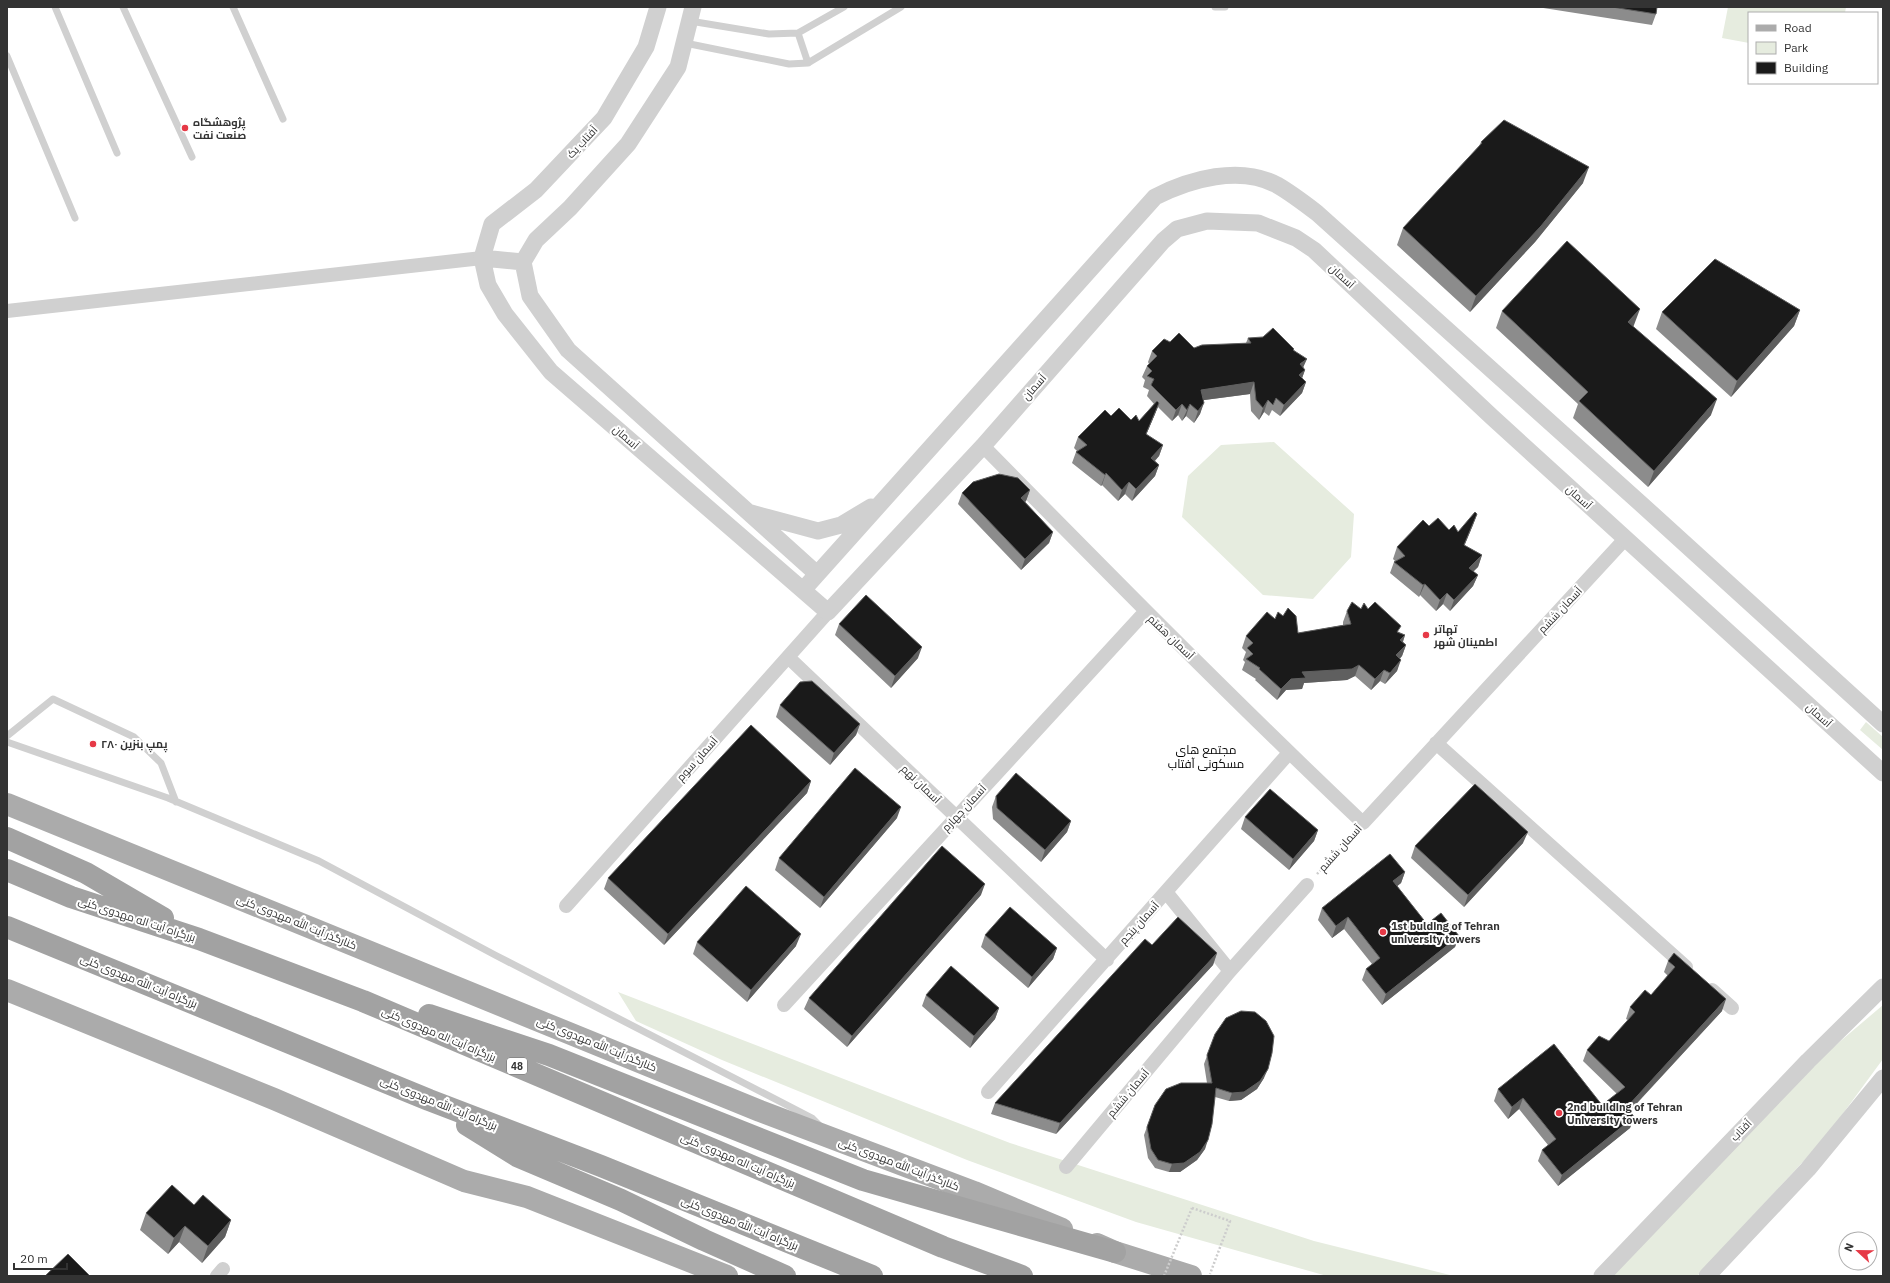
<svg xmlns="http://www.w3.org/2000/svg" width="1890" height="1283" viewBox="0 0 1890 1283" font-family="'IBM Plex Sans',Cairo,sans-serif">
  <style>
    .green { fill: #e6ecdf }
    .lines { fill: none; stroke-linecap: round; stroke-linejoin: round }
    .path { stroke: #cdcdcd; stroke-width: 2.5; stroke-dasharray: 2 2; stroke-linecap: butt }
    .service { stroke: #d0d0d0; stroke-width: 7 }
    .minor { stroke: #d0d0d0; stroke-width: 14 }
    .tertiary { stroke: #d0d0d0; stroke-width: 17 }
    .primary { stroke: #ababab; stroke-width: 22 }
    .trunk { stroke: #a2a2a2; stroke-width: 22 }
    .path-bridge { stroke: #cdcdcd; stroke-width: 2.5; stroke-dasharray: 2 2; stroke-linecap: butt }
    .wall { fill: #8c8c8c }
    .shaded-wall { fill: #5f5f5f }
    .building { fill: #1a1a1a; stroke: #5f5f5f }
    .poi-dot { fill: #e63946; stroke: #fff; stroke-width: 1.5 }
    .labels { text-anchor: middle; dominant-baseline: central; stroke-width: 4; stroke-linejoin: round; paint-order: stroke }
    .shield { fill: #fff; stroke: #707070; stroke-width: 1 }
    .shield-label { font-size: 10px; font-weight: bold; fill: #333 }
    .poi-label { font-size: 11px; font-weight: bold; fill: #333; stroke: #fff; text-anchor: start }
    .street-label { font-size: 11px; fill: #333; stroke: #fff }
    .neighbourhood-label { font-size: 12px; fill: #000; stroke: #fff }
  </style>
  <rect width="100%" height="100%" fill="#fff"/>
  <path class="green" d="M1728,7H1846L1845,13H1749V43L1722,38Z
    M1274,442L1354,514L1351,557L1313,599L1263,595L1182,517L1188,476L1221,445Z
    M1866,722L1883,737V750L1860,730Z
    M618,992L1010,1143L1314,1241L1454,1276H1327L1136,1222L967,1160L722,1060L636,1021Z
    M1883,1005V1059L1825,1138L1697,1276H1612L1817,1061Z"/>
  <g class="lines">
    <path class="path" d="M1317,874L1353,835
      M1192,1208L1230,1221L1210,1274"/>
    <path class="service" d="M55,7L117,153
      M123,7L192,157
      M233,7L283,119
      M844,7L798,33L808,63L901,7
      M1215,7H1225
      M690,21L769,34L798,33
      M685,43L789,64L808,63
      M7,56L75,218
      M7,736L53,699L134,737L161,763L176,802
      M7,742L168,798L319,861L495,955L812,1118L819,1125"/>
    <path class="minor" d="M7,311L482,258
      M983,446C1108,573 1233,700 1363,823L1625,539
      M788,657L1107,960
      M1436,743L1686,967
      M1166,892L1230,971
      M566,906L828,612
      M1712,990L1732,1008
      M784,1005L1145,612
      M988,1092L1289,753
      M1066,1167L1230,971L1307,885
      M217,1276L223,1269"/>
    <path class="tertiary" d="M658,7L646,47L604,118L536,190L492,224L482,258L488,285L505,314L551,372L828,612L983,446L1163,241L1177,229L1207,221L1258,223L1296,238L1314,250L1492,417L1883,773
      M482,258L523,262
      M523,262L530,296L568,350L817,574
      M523,262L536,240L570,208L628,144L678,67L693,7
      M751,513L818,531L841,525L871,507
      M803,590L1155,197C1190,179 1240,165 1277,185C1291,193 1304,203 1317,213L1640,503L1883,724
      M1602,1276L1808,1061L1883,987
      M1707,1276L1808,1169L1883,1078"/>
    <path class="primary" d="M7,804L760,1111L974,1192L1062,1229
      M7,990L274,1099L464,1181L527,1197L727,1276
      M1097,1244L1115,1252L1191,1276"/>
    <path class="trunk" d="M7,838L86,873L163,918
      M7,870L71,897L199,939L363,1001L943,1247L1022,1276
      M7,927L429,1100L601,1166L872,1276
      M429,1015L549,1055L863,1180L1115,1252
      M467,1125L517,1156L621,1200L704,1240L785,1276"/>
    <path class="path-bridge" d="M1164,1276L1192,1208"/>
  </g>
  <path class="wall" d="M1537,7H1657L1656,14L1652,25Z
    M1481,142L1583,183L1535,242L1470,312L1397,245L1403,228L1479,146Z
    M1800,310L1794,326L1731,397L1656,329L1662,312Z
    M1502,311L1634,325L1633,327L1711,415L1648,487L1573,418L1578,404L1496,328Z
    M1248,338L1294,349V350L1305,370L1302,378L1306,382L1302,393L1280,416L1272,410L1269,416L1264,412L1259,420L1251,411L1250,394L1204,400L1200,414L1194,423L1186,416L1182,421L1178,415L1172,421L1158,407L1146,435L1163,445L1159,456L1155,461L1159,465L1155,476L1132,501L1125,494L1118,501L1102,485L1101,486L1072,463L1076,452L1077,451L1074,448L1078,437L1111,416L1139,421L1154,404L1147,396L1149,390L1143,387L1145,380L1142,377L1147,366L1149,364L1148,362L1152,351L1170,342L1194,348L1246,343Z
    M1030,490L1026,501L1025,502L1053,532L1049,543L1021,570L958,504L962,493Z
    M1477,514L1464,545L1482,555L1478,567L1473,571L1478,575L1473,586L1450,611L1443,604L1436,611L1420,595L1419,597L1390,573L1394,562L1395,561L1393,559L1397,547L1429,526L1458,532Z
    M1361,609H1368L1399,632L1405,635L1403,642L1406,645L1402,656L1400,659L1397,671L1385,684L1380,681L1371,690L1355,676L1347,680L1304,683L1302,689L1286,690L1277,700L1255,680L1256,679L1242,670L1245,662L1243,660L1246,652L1242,648L1246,636L1275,619L1298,633L1343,625V622L1347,611Z
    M839,624L918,658L891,688L835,635Z
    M780,705L860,724L856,735L830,765L776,717Z
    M811,781L807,793L664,945L604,889L608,878Z
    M996,796L1071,821L1067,832L1041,862L993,819L992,807Z
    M1245,817L1318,830L1314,841L1289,870L1241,829Z
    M897,818L820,908L775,870L779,858Z
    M1523,843L1464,907L1411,858L1415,846Z
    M1405,872L1401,883L1397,886L1427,924L1459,936L1455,947L1382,1005L1362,980L1366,969L1372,964L1344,929L1332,938L1318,920L1322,908Z
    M981,895L847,1047L804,1009L809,998Z
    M985,935L1057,948L1053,959L1028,988L981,947Z
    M697,942L796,946L747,1002L693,954Z
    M1152,945L1217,953L1213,965L1056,1134L991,1114L995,1103Z
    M1668,961L1722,1011L1630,1111L1634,1117L1630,1128L1558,1186L1538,1161L1542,1150L1548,1145L1519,1109L1508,1119L1494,1101L1498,1089L1602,1105L1617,1094L1583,1061L1587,1050L1609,1041L1628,1020L1626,1019L1630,1007L1651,995L1668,976L1664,972Z
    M926,995L999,1008L995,1019L970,1048L922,1006Z
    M1215,1034L1264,1078L1257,1089L1241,1100L1229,1101L1215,1097L1205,1149L1197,1160L1180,1172H1169L1155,1168L1148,1158L1144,1135L1155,1105L1207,1083L1204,1064Z
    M194,1205L231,1220L225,1237L202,1263L179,1242L168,1254L140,1230L146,1213Z"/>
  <path class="shaded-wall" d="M1589,167L1583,183L1535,242L1470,312L1476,296Z
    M1640,309L1634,325L1622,339L1628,322Z
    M1800,310L1794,326L1731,397L1737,381Z
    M1307,359L1302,370L1300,364Z
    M1305,370L1301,381L1299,375Z
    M1254,382L1250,394L1197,401L1201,390Z
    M1306,382L1302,393L1280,416L1284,405Z
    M1717,399L1711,415L1648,487L1654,471Z
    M1268,400L1264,412L1259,420L1263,408Z
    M1159,403L1155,414L1141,446L1146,434Z
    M1204,403L1200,414L1194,423L1198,411Z
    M1182,404L1178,415L1172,421L1176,410Z
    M1190,404L1186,416L1182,421L1187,410Z
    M1163,445L1159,456L1147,469L1151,458Z
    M1159,465L1155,476L1132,501L1136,489Z
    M1106,473L1102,485L1101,486L1105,475Z
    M1129,482L1125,494L1118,501L1122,490Z
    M1030,490L1026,501L1017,510L1021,498Z
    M1477,514L1473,525L1460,556L1464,545Z
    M1053,532L1049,543L1021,570L1025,559Z
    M1482,555L1478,567L1465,580L1469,568Z
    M1478,575L1473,586L1450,611L1454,600Z
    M1425,584L1420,595L1419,597L1423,585Z
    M1447,593L1443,604L1436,611L1440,600Z
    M1405,635L1401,647L1400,640Z
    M1406,645L1402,656L1392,666L1396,655Z
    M922,647L918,658L891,688L895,676Z
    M1401,660L1397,671L1385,684L1390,673Z
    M1359,665L1355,676L1347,680L1304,683L1302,689L1286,690L1277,700L1281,689L1291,679L1302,672Z
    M1384,670L1380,681L1371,690L1375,679Z
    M860,724L856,735L830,765L834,753Z
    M811,781L807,793L664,945L668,934Z
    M901,807L897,818L820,908L824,897Z
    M1071,821L1067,832L1041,862L1045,850Z
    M1318,830L1314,841L1289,870L1293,859Z
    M1528,832L1523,843L1464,907L1468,895Z
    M1405,872L1401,883L1389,893L1393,881Z
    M985,884L981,895L847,1047L852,1036Z
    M1348,917L1344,929L1332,938L1336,926Z
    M801,934L796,946L747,1002L751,990Z
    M1459,936L1455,947L1382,1005L1386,994Z
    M1057,948L1053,959L1028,988L1032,977Z
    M1217,953L1213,965L1056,1134L1060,1123Z
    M1726,999L1722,1011L1623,1118L1627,1107Z
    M999,1008L995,1019L970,1048L974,1036Z
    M1268,1069L1264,1078L1257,1089L1241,1100L1229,1101L1232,1093Z
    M1523,1098L1519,1109L1508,1119L1512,1107Z
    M1634,1117L1630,1128L1558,1186L1562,1175Z
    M1208,1140L1205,1149L1197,1160L1180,1172H1169L1172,1164Z
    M231,1220L225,1237L202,1263L208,1246Z
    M185,1226L179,1242L168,1254L174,1238Z"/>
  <path class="building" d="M1612,7H1657L1656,14Z
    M1504,120L1589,167L1541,226L1476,296L1403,228L1482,143L1481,142Z
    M1567,241L1640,309L1628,322L1717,399L1654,471L1579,401L1588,392L1502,311Z
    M1715,259L1800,310L1737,381L1662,312Z
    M1273,328L1294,349L1293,350L1307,359L1300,364L1305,370L1299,375L1306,382L1284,405L1276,398L1273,405L1268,400L1263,408L1256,400L1254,382L1201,390L1204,403L1198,411L1190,404L1187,410L1182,404L1176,410L1151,385L1154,379L1147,376L1152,371L1147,366L1157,356L1152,351L1164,339L1170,342L1179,333L1194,348L1202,345L1251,343L1248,338L1263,337Z
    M1157,401L1159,403L1146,434L1163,445L1151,458L1159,465L1136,489L1129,482L1122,490L1106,473L1105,475L1076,452L1087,445L1078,437L1105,410L1111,416L1119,408L1131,420L1136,415L1139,421Z
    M999,474L1018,478L1030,490L1021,498L1053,532L1025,559L962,493L973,482Z
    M1475,512L1477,514L1464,545L1482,555L1469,568L1478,575L1454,600L1447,593L1440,600L1425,584L1423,585L1394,562L1405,556L1397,547L1423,520L1429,526L1438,518L1449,530L1454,525L1458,532Z
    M866,595L922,647L895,676L839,624Z
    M1352,602L1361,609L1364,603L1368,609L1375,602L1401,626L1397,632L1405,635L1400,640L1406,645L1396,655L1401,660L1390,673L1384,670L1375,679L1359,665L1352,669L1302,672L1306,678L1291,679L1281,689L1259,669L1260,668L1246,659L1253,654L1247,648L1253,643L1246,636L1267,612L1275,619L1278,612L1283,616L1288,608L1296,616L1298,633L1351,624L1347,611Z
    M812,681L860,724L834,753L780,705L800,682Z
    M751,725L811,781L668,934L608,878Z
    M855,768L901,807L824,897L779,858Z
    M1016,773L1071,821L1045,850L997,808L996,796Z
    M1475,784L1528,832L1468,895L1415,846Z
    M1270,789L1318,830L1293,859L1245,817Z
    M942,846L985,884L852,1036L809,998Z
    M1390,854L1405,872L1393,881L1427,924L1441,913L1459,936L1386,994L1366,969L1380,958L1348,917L1336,926L1322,908Z
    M746,886L801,934L751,990L697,942Z
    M1010,907L1057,948L1032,977L985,935Z
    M1178,917L1217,953L1060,1123L995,1103L1145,939L1152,945Z
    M1674,953L1726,999L1627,1107L1634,1117L1562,1175L1542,1150L1556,1139L1523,1098L1512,1107L1498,1089L1554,1044L1602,1105L1625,1087L1587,1050L1599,1036L1609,1041L1635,1012L1630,1007L1645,990L1651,995L1675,967L1668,961Z
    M951,966L999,1008L974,1036L926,995Z
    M1241,1011L1255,1012L1266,1021L1274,1036L1272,1053L1268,1069L1260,1081L1244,1092L1232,1093L1216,1088L1212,1124L1208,1140L1200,1152L1184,1163L1172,1164L1158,1160L1151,1149L1147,1127L1155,1105L1166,1089L1181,1083H1212L1207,1055L1215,1034L1226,1018Z
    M172,1185L194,1205L203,1195L231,1220L208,1246L185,1226L174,1238L146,1213Z
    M68,1254L90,1276H45Z"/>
  <g class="poi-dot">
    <circle cx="185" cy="128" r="4"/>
    <circle cx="1426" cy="635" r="4"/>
    <circle cx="93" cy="744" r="4"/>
    <circle cx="1383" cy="932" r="4"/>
    <circle cx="1559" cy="1113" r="4"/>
  </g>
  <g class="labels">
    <rect class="shield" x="507" y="1058" width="20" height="16" rx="3"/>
    <g class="shield-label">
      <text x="517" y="1066">48</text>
    </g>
    <g class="poi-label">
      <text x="193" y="122">پژوهشگاه<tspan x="193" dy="13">صنعت نفت</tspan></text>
      <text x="1434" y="629">تهاتر<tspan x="1434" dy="13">اطمینان شهر</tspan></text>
      <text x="101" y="744">پمپ بنزین ۲۸۰</text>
      <text x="1391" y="926">1st bulding of Tehran<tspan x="1391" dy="13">university towers</tspan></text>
      <text x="1567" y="1107">2nd building of Tehran<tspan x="1567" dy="13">University towers</tspan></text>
    </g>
    <g class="street-label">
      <text transform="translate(582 142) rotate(-47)">آفتاب یک</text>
      <text transform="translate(1342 276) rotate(43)">آسمان</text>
      <text transform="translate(1034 387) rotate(-49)">آسمان</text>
      <text transform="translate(626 437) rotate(41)">آسمان</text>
      <text transform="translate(1579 497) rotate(42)">آسمان</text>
      <text transform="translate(1560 610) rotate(-47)">آسمان ششم</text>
      <text transform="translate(1171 637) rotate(44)">آسمان هفتم</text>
      <text transform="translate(1819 715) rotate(42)">آسمان</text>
      <text transform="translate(697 759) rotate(-48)">آسمان سوم</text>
      <text transform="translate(921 784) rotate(44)">آسمان نهم</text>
      <text transform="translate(964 808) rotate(-47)">آسمان چهارم</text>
      <text transform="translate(1340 848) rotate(-48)">آسمان ششم</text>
      <text transform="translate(137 919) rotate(18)">بزرگراه آیت اله مهدوی کنی</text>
      <text transform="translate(297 922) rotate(22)">کنارگذر آیت الله مهدوی کنی</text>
      <text transform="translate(1139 923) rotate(-48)">آسمان پنجم</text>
      <text transform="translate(139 981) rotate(22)">بزرگراه آیت الله مهدوی کنی</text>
      <text transform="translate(439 1034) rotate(23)">بزرگراه آیت اله مهدوی کنی</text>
      <text transform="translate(597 1044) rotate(22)">کنارگذر آیت الله مهدوی کنی</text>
      <text transform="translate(1128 1093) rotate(-50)">آسمان ششم</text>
      <text transform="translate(439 1103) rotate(22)">بزرگراه آیت الله مهدوی کنی</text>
      <text transform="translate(1741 1130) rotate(-46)">آفتاب</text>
      <text transform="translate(738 1160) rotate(23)">بزرگراه آیت اله مهدوی کنی</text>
      <text transform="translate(899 1164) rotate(21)">کنارگذر آیت الله مهدوی کنی</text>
      <text transform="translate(740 1223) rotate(22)">بزرگراه آیت الله مهدوی کنی</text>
    </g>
    <g class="neighbourhood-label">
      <text x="1206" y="749">مجتمع های<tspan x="1206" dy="14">مسکونی آفتاب</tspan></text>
    </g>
  </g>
  <rect width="1890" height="1283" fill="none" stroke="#333333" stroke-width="16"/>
  <rect x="1748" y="12" width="130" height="72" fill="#ffffff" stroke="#adadad"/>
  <rect x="1756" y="25" width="20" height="6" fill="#ababab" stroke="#adadad"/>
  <text x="1784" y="32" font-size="12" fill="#333333">Road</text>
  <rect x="1756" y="42" width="20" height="12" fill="#e6ecdf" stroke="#adadad"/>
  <text x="1784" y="52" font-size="12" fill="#333333">Park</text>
  <rect x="1756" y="62" width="20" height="12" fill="#1a1a1a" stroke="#adadad"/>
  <text x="1784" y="72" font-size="12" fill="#333333">Building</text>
  <g transform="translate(1858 1251) rotate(292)"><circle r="19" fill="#ffffff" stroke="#adadad"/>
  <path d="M0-3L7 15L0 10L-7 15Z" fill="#e63946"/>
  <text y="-6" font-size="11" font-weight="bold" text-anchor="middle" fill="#333333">N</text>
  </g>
  <path d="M14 1263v6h53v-6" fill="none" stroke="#333333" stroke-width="2"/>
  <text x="20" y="1263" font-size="12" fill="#333333" stroke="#ffffff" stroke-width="3" paint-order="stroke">20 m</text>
</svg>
